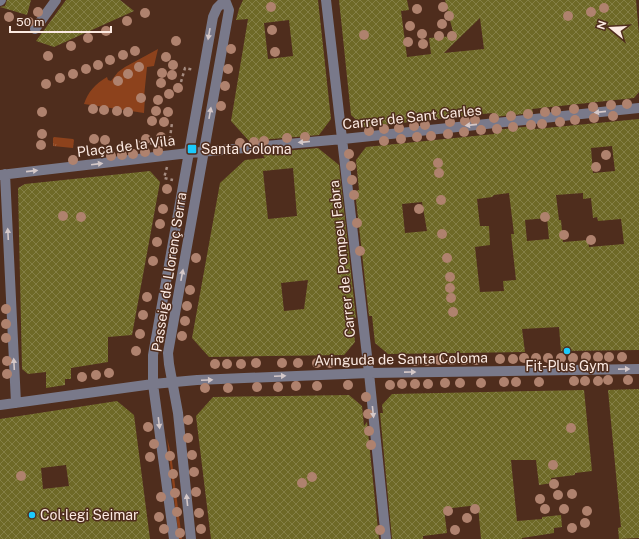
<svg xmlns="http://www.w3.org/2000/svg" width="639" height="539" viewBox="0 0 639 539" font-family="'Public Sans',sans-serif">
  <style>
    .green { fill: #8d421c }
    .park { fill: url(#park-tufts) }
    .building { fill: url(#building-cross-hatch); fill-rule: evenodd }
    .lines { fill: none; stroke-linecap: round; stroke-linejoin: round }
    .path { stroke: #a68c80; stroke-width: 2.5; stroke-dasharray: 3 3; stroke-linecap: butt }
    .minor { stroke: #79798a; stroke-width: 10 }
    .tree { fill: #af826e }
    .oneway { fill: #d5c8c8 }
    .poi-dot { fill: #1bcafc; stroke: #4f2d1d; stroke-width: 1.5 }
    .labels { text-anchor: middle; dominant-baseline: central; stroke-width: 3; stroke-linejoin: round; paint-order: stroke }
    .street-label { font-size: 14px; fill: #fceae2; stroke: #4f2d1d }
    .poi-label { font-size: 14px; fill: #fceae2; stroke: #4f2d1d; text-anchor: start }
  </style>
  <defs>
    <pattern id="park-tufts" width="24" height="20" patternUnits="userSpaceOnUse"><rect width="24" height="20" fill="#8d421c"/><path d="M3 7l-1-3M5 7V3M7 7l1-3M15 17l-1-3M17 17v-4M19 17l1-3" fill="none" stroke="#9e5d3d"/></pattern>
    <pattern id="building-cross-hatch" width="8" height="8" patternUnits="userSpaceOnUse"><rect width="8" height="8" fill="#6e6927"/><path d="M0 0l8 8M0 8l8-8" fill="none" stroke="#847f46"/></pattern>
  </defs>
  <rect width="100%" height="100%" fill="#4f2d1d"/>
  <path class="green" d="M158,49L154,66L147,67L144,97H145L144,113L84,104C88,92 95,84 107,77L108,80L111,81L118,72L125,67Z
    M167,438L171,454L182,539H179Z"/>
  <path class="park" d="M54,137L73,139L74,140L73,148L53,146V138Z"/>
  <path class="building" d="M7,0H31L27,15L0,7L5,6Z
    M66,0H120L134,11L54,47L36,41Z
    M243,0H318L331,119L319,135L249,141L231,121L248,19L236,20L239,9ZM289,20L293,56L268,59L264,23Z
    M339,0H407L409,10L401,11L407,57L431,54L429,38L454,36L445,0H636L639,35V92L634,98L532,109L533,113L493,117L492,113L364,127L351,115ZM480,18L484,49L444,53L455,42Z
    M639,119V350L561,351L559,327L522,329L525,352L388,354L375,343L372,316H369L355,191L359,190L356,160L366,147L494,134V130L534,126L535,129ZM612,146L615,171L593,173L591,148ZM509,193L514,234H511L516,280L503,281L504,291L480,292L475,247L490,245L489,226H480L477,199L492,197L494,195ZM583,193V199L591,198L593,218L597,217L598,221L621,219L624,244L589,247L588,240L563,242L561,220H559L556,195ZM422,202L427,231L405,233L402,204ZM547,218L549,239L527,241L525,220Z
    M318,148L339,165L356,318H352L355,342L344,355L209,357L192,338L220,183L245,160L265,158L261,153ZM293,168L297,216L268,219L263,171ZM308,280L304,309L284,311L281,283Z
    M150,171L160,182L132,335L108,337V362L71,368V379H65V385L46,388V372L28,374L22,369L18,188L25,184Z
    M639,389V538L619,539L618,528L621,527L608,390Z
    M584,390L592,471L575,473V475L551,478L552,483L539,485L536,460H511L517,521L542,519V517L561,515L562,527L554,528V533L522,538V539H481L478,505L444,509L447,533L423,536V539H392L380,413H383L382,405L392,394Z
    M349,395L362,406L364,426L367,422L379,539H211L196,416L213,397Z
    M117,401L134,415L150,539H0V419ZM66,465L69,486L43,489L41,468Z"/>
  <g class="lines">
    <path class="path" d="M181,82L185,68L194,70
      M138,142L159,144
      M169,145L172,123
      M167,167L164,178L173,180"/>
    <path class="minor" d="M326,0L369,373L386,539
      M0,1L1,0
      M35,29L56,0
      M5,174L16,403
      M0,175L189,153L343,139L639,108
      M0,405L153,384L197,380L369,373L639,369
      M174,539L153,384V355L213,17L217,8L225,0
      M191,539L178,413L169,364L168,353L229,10L225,0"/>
  </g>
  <g class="tree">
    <circle cx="271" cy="7" r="5"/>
    <circle cx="443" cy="7" r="5"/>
    <circle cx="604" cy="8" r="5"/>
    <circle cx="417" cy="9" r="5"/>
    <circle cx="38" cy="12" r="5"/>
    <circle cx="591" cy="12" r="5"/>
    <circle cx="145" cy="13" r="5"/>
    <circle cx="449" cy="16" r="5"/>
    <circle cx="568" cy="16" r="5"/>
    <circle cx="9" cy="17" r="5"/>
    <circle cx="127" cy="21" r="5"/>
    <circle cx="29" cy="22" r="5"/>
    <circle cx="442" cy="24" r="5"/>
    <circle cx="410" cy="26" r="5"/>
    <circle cx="272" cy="30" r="5"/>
    <circle cx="106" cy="31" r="5"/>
    <circle cx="422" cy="34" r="5"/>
    <circle cx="364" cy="35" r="5"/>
    <circle cx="439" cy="36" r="5"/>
    <circle cx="452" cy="36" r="5"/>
    <circle cx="88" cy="38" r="5"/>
    <circle cx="176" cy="41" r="5"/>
    <circle cx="408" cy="42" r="5"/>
    <circle cx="423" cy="44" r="5"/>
    <circle cx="71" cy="46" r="5"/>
    <circle cx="231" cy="49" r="5"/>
    <circle cx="135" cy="51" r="5"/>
    <circle cx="275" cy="52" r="5"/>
    <circle cx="123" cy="55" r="5"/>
    <circle cx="48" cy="56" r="5"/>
    <circle cx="166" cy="57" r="5"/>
    <circle cx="110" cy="60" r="5"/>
    <circle cx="98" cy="65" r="5"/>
    <circle cx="173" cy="65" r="5"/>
    <circle cx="139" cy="67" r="5"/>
    <circle cx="86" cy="69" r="5"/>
    <circle cx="228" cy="69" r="5"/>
    <circle cx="162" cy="73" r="5"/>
    <circle cx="73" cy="74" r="5"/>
    <circle cx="128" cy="74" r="5"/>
    <circle cx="172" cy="75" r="5"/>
    <circle cx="60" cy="78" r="5"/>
    <circle cx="118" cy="81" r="5"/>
    <circle cx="161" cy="83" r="5"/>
    <circle cx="46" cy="84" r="5"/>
    <circle cx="225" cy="86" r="5"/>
    <circle cx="178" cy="88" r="5"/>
    <circle cx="169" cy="94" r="5"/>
    <circle cx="141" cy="98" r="5"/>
    <circle cx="158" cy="100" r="5"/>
    <circle cx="627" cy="104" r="5"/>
    <circle cx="611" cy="105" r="5"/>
    <circle cx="221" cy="106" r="5"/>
    <circle cx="593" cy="107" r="5"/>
    <circle cx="93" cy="109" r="5"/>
    <circle cx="574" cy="109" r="5"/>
    <circle cx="104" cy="110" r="5"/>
    <circle cx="117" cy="111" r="5"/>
    <circle cx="156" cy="111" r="5"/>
    <circle cx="556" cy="111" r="5"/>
    <circle cx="42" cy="112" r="5"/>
    <circle cx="128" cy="112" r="5"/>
    <circle cx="168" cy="112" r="5"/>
    <circle cx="545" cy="112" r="5"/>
    <circle cx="528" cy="114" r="5"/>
    <circle cx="511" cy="116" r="5"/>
    <circle cx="613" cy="116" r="5"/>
    <circle cx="494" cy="118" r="5"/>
    <circle cx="594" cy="118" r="5"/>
    <circle cx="475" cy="120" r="5"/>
    <circle cx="575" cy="120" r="5"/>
    <circle cx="152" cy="121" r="5"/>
    <circle cx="465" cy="121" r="5"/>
    <circle cx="164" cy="122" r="5"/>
    <circle cx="450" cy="122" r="5"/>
    <circle cx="560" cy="122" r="5"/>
    <circle cx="542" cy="124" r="5"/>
    <circle cx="425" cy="125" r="5"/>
    <circle cx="531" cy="125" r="5"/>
    <circle cx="414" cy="126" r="5"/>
    <circle cx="513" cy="127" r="5"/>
    <circle cx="399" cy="128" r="5"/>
    <circle cx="384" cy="129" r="5"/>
    <circle cx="497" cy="129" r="5"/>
    <circle cx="481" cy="130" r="5"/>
    <circle cx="369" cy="131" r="5"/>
    <circle cx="464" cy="132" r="5"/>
    <circle cx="42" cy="134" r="5"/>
    <circle cx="448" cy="134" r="5"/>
    <circle cx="431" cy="136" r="5"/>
    <circle cx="161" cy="137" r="5"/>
    <circle cx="305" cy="137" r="5"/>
    <circle cx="417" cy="137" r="5"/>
    <circle cx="287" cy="138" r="5"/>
    <circle cx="94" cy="139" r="5"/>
    <circle cx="146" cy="139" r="5"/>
    <circle cx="401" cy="139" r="5"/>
    <circle cx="105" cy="140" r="5"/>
    <circle cx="264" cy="141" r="5"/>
    <circle cx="384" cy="141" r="5"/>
    <circle cx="254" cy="142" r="5"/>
    <circle cx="240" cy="143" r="5"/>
    <circle cx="41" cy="145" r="5"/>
    <circle cx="158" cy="151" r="5"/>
    <circle cx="145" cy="152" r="5"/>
    <circle cx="133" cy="154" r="5"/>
    <circle cx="349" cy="154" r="5"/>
    <circle cx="122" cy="155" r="5"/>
    <circle cx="606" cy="155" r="5"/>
    <circle cx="111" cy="156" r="5"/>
    <circle cx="73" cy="160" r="5"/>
    <circle cx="438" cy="163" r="5"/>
    <circle cx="351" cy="166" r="5"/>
    <circle cx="596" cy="167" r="5"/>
    <circle cx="439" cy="173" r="5"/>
    <circle cx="352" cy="180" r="5"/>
    <circle cx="167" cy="189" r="5"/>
    <circle cx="354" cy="195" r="5"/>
    <circle cx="441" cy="200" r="5"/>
    <circle cx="163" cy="209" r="5"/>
    <circle cx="419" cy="209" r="5"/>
    <circle cx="63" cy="216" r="5"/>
    <circle cx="81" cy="217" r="5"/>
    <circle cx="545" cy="217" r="5"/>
    <circle cx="357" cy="223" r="5"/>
    <circle cx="160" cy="224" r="5"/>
    <circle cx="442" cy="234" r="5"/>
    <circle cx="564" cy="235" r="5"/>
    <circle cx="591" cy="240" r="5"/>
    <circle cx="157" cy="242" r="5"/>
    <circle cx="360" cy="251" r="5"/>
    <circle cx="196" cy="258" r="5"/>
    <circle cx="447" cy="258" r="5"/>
    <circle cx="153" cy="261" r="5"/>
    <circle cx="450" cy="277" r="5"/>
    <circle cx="450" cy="288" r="5"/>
    <circle cx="190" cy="290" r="5"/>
    <circle cx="147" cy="297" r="5"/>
    <circle cx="451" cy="298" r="5"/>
    <circle cx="187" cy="306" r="5"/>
    <circle cx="6" cy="309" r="5"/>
    <circle cx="453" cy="312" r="5"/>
    <circle cx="143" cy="315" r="5"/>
    <circle cx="185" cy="321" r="5"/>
    <circle cx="6" cy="324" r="5"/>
    <circle cx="140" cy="334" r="5"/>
    <circle cx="182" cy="336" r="5"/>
    <circle cx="6" cy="338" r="5"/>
    <circle cx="136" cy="351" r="5"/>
    <circle cx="586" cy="357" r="5"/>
    <circle cx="598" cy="357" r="5"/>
    <circle cx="609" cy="357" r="5"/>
    <circle cx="622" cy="357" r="5"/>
    <circle cx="524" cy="358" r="5"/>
    <circle cx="536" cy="358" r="5"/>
    <circle cx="548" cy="358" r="5"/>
    <circle cx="561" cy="358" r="5"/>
    <circle cx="573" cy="358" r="5"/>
    <circle cx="500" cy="359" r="5"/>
    <circle cx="513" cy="359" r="5"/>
    <circle cx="439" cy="360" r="5"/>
    <circle cx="452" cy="360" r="5"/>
    <circle cx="464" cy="360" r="5"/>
    <circle cx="476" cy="360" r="5"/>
    <circle cx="7" cy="361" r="5"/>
    <circle cx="415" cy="361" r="5"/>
    <circle cx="427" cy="361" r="5"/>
    <circle cx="256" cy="363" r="5"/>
    <circle cx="282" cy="363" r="5"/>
    <circle cx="298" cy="363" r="5"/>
    <circle cx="317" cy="363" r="5"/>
    <circle cx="330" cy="363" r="5"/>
    <circle cx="215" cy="364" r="5"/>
    <circle cx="227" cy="364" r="5"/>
    <circle cx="241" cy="364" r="5"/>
    <circle cx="109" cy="373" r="5"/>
    <circle cx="7" cy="374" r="5"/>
    <circle cx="96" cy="375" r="5"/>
    <circle cx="82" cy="377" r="5"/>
    <circle cx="608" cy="380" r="5"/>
    <circle cx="628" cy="380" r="5"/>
    <circle cx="574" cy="381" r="5"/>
    <circle cx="585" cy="381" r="5"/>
    <circle cx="598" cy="381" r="5"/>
    <circle cx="504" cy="382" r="5"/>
    <circle cx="516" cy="382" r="5"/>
    <circle cx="539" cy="382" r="5"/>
    <circle cx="445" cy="383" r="5"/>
    <circle cx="460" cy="383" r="5"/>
    <circle cx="481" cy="383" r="5"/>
    <circle cx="402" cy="384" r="5"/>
    <circle cx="415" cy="384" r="5"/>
    <circle cx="428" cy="384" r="5"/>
    <circle cx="348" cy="385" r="5"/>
    <circle cx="390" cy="385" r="5"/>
    <circle cx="296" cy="386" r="5"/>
    <circle cx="317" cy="386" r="5"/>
    <circle cx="257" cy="387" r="5"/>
    <circle cx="278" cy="387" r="5"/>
    <circle cx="205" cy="388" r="5"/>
    <circle cx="228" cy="388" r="5"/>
    <circle cx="366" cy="397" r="5"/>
    <circle cx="368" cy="414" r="5"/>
    <circle cx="188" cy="420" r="5"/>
    <circle cx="148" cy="427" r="5"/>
    <circle cx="571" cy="428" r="5"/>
    <circle cx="369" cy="431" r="5"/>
    <circle cx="188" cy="438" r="5"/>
    <circle cx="154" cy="444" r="5"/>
    <circle cx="371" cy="445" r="5"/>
    <circle cx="192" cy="455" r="5"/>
    <circle cx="170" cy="456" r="5"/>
    <circle cx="150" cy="457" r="5"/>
    <circle cx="553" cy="465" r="5"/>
    <circle cx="194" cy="472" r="5"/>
    <circle cx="173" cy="474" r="5"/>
    <circle cx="21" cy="476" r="5"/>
    <circle cx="312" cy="477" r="5"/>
    <circle cx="302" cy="483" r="5"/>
    <circle cx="554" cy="484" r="5"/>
    <circle cx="196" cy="492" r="5"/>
    <circle cx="175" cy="493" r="5"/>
    <circle cx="572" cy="494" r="5"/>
    <circle cx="558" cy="495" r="5"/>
    <circle cx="161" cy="497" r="5"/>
    <circle cx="540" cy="499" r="5"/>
    <circle cx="475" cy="509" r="5"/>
    <circle cx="545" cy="509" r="5"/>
    <circle cx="564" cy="509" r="5"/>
    <circle cx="448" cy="511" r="5"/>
    <circle cx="587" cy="511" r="5"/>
    <circle cx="177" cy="512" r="5"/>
    <circle cx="199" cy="513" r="5"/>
    <circle cx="159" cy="517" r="5"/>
    <circle cx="467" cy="518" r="5"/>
    <circle cx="585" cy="523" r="5"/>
    <circle cx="572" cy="528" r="5"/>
    <circle cx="164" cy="529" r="5"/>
    <circle cx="201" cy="529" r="5"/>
    <circle cx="380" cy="530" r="5"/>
    <circle cx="455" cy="530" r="5"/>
    <circle cx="180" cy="533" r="5"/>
  </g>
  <defs><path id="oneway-solid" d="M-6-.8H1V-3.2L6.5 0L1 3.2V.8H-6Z"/></defs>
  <g class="oneway">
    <use href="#oneway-solid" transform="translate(209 34) rotate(100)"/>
    <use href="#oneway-solid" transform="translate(600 112) rotate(174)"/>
    <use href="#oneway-solid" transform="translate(210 113) rotate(-80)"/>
    <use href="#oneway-solid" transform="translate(471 125) rotate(174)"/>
    <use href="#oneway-solid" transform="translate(304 142) rotate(175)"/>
    <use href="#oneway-solid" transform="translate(97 164) rotate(-7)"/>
    <use href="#oneway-solid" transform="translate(32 171) rotate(-6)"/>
    <use href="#oneway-solid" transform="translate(8 234) rotate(-93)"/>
    <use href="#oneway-solid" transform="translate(182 275) rotate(-79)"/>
    <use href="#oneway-solid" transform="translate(14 364) rotate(-93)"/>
    <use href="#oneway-solid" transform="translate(624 369) rotate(-1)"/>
    <use href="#oneway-solid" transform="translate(410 372) rotate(-1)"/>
    <use href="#oneway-solid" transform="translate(280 376) rotate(-2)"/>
    <use href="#oneway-solid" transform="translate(207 380) rotate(-3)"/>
    <use href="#oneway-solid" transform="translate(373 412) rotate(84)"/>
    <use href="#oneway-solid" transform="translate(159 423) rotate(83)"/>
    <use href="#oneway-solid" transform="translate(187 500) rotate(-96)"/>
  </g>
  <g class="poi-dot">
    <rect x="187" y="144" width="10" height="10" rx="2"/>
    <circle cx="567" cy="351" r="4"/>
    <circle cx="32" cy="515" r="4"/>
  </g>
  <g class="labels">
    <g class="street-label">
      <text transform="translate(412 117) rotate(-6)">Carrer de Sant Carles</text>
      <text transform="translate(126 146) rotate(-7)">Plaça de la Vila</text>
      <text transform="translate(342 259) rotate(-96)">Carrer de Pompeu Fabra</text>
      <text transform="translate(169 272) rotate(-81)">Passeig de Llorenç Serra</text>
      <text transform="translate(401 359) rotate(-1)">Avinguda de Santa Coloma</text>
    </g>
    <g class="poi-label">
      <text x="201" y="149">Santa Coloma</text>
      <text x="567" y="366" text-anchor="middle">Fit-Plus Gym</text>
      <text x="40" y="515">Col·legi Seimar</text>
    </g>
  </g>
  <g transform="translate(611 28) rotate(288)" stroke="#4f2d1d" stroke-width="3" paint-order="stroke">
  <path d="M0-3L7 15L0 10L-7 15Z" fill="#fceae2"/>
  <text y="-6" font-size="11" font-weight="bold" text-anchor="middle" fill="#fceae2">N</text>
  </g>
  <path d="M10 26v6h101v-6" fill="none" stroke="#fceae2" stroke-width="2"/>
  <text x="16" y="26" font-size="12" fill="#fceae2" stroke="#4f2d1d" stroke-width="3" paint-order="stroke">50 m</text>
</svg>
